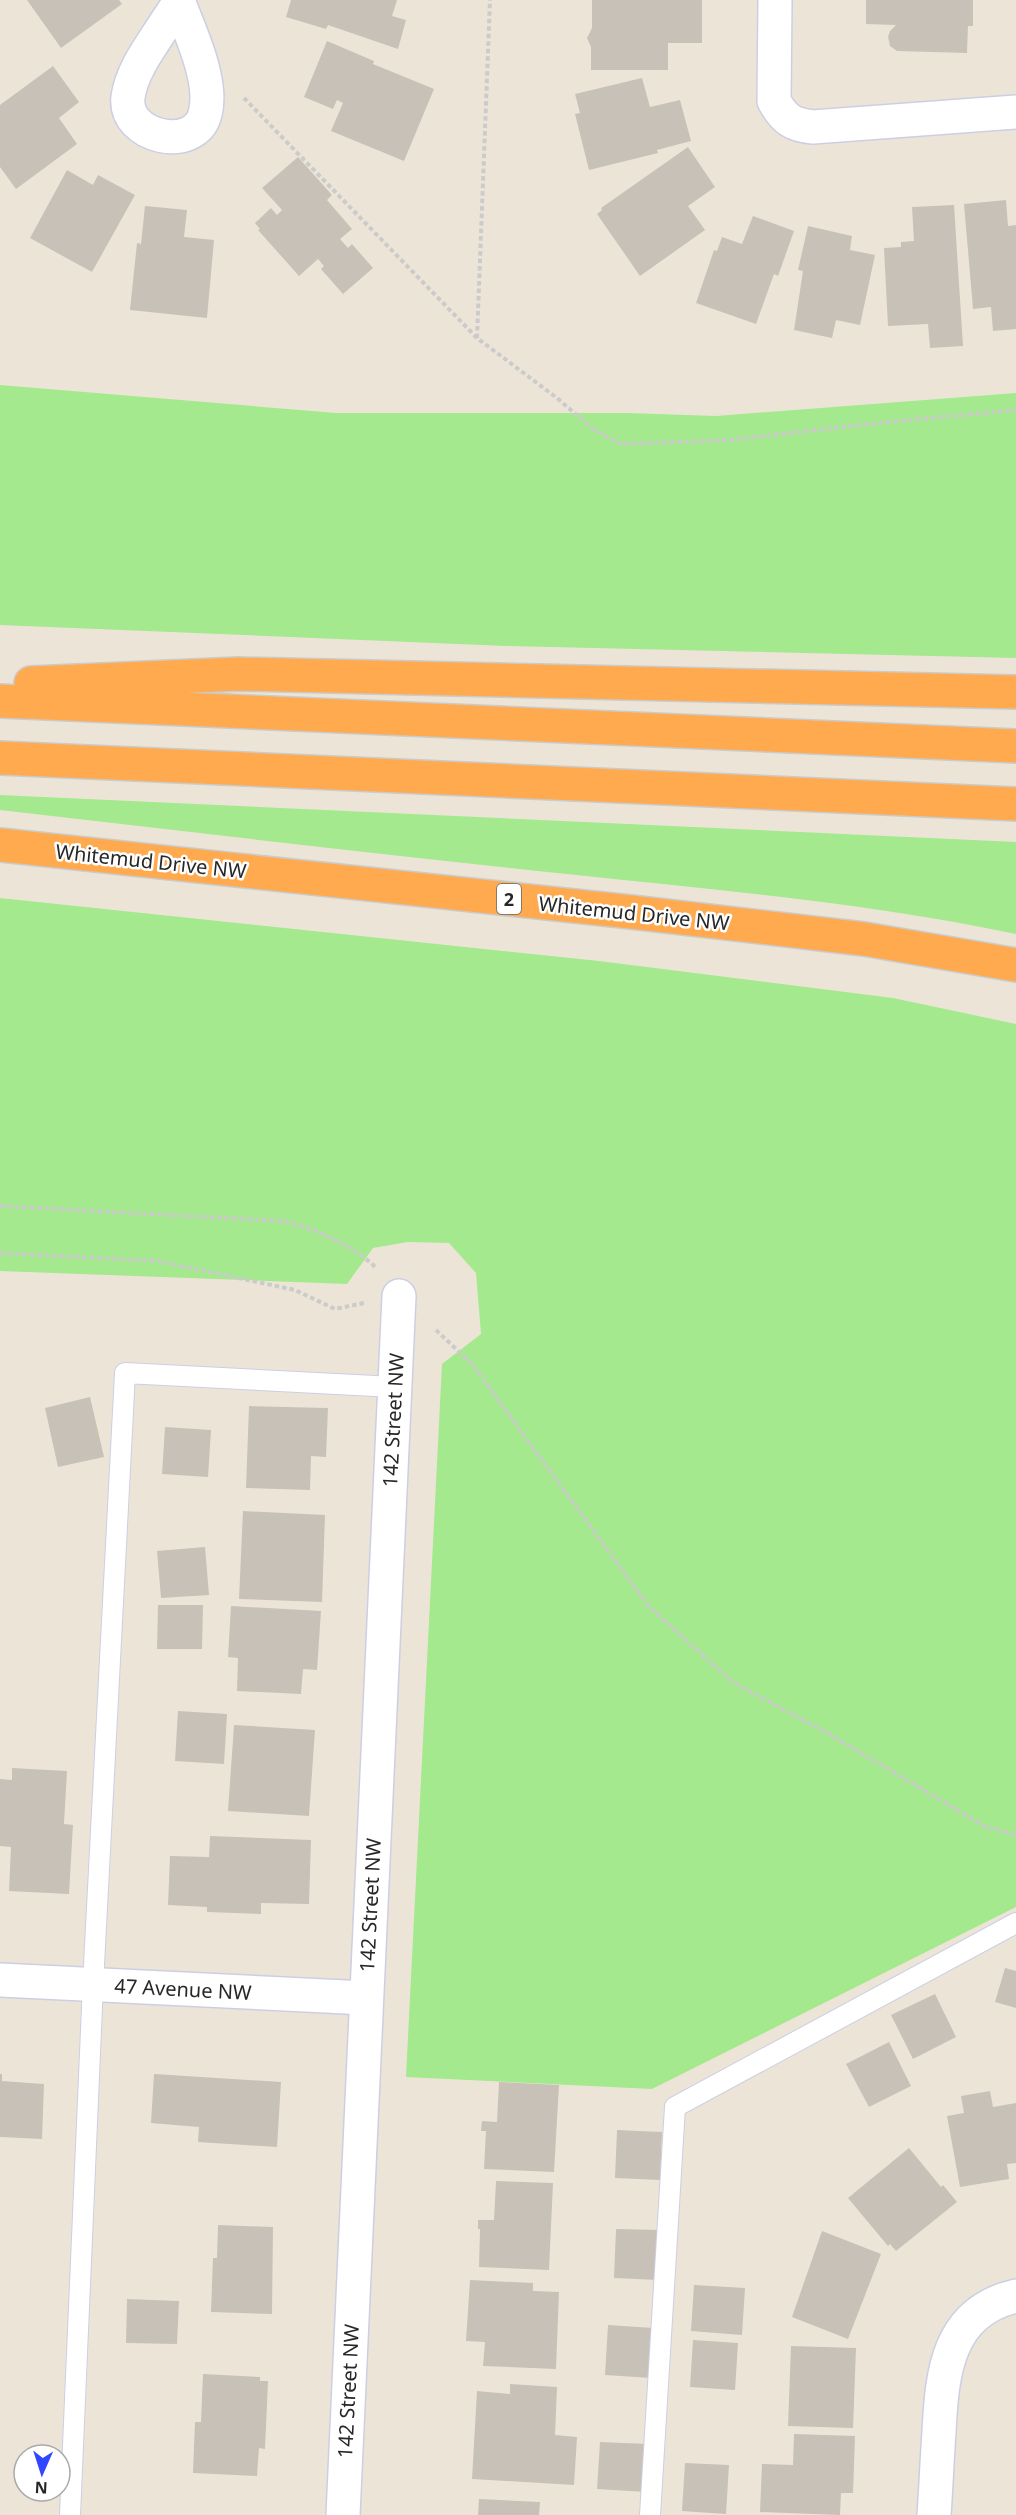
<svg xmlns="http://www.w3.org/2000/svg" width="1016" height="2515" viewBox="0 0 1016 2515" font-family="'Noto Sans',sans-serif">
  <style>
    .green { fill: #a4e98d }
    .building { fill: #c7c1b7 }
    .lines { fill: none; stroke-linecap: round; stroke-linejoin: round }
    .lane-casing { stroke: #cccfe3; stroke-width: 22 }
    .street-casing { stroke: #cccfe3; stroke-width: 36 }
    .secondary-casing { stroke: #cccfe3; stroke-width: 36 }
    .highway-casing { stroke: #cbcbcb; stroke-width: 36 }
    .path { stroke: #cbcbcb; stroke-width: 4; stroke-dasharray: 4.5 3; stroke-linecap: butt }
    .lane { stroke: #fff; stroke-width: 20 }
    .street { stroke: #fff; stroke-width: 33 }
    .secondary { stroke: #fff; stroke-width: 33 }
    .highway { stroke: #ffaa4f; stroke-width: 33 }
    .labels { text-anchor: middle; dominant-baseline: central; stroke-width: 5; stroke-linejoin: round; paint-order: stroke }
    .shield { fill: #fff; stroke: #686868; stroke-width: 1.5 }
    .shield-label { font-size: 18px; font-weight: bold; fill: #272727 }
    .street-label { font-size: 20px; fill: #272727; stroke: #fff }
  </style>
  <rect width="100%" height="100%" fill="#ece5d7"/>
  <path class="green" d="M0,385L336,413H627L716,416L1016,393V658L506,646L0,625Z
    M0,795L1016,842V934C869,903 717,890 567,874C378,854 189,832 0,810Z
    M0,898L599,961L893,998L1016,1024V1907L652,2089L406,2077L442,1364L481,1334L476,1273L449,1243L408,1242L373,1248L347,1284L0,1271Z"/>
  <path class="building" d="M27,0H119L122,4L61,48Z
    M291,0H397L392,16L406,20L398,49L328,25L326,29L286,17Z
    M592,0H702V43H668V70H591V47L587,38L592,28Z
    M866,0H973V26H968L967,53L897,51L890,46L888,37L890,31L896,25L866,24Z
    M327,41L374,61L373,64L434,89L404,161L331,131L343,103L337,100L333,109L304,97Z
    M53,66L79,102L59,118L77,144L16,189L0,167V105Z
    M642,78L650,107L680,100L691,141L657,150L658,153L589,170L575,114L580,113L575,94Z
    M688,147L715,187L688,206L705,230L640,276L597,214L602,210L601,208Z
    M298,157L332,195L327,200L352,229L340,239L348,248L352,244L373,268L343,294L321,269L324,266L318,259L299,276L258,230L260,229L255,223L271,208L277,215L282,210L262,188Z
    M67,170L93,185L98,175L135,195L92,272L30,238Z
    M1006,200L1008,226L1016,225V329L993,331L991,307L973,309L964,204Z
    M954,205L963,346L930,348L928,324L888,326L884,248L901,247V242L914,241L912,207Z
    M145,206L187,210L184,237L214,240L207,318L130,310L137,243L141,244Z
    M753,216L794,231L778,276L774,274L756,324L696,303L714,250L717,251L722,237L742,244Z
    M808,226L852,236L850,250L875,255L860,325L836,320L832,338L794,330L803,271L798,270Z
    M90,1397L104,1457L58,1467L45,1408Z
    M249,1406L328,1408L326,1457L311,1456L310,1490L246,1488Z
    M165,1427L211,1430L208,1477L162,1474Z
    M243,1511L325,1515L322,1602L239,1599Z
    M205,1547L209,1595L161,1598L157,1551Z
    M158,1605H203L202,1649H157Z
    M231,1606L321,1611L317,1670L303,1669L301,1694L237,1691L238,1658L228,1657Z
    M178,1711L227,1714L224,1764L175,1761Z
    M234,1725L315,1730L309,1816L228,1811Z
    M12,1768L67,1771L64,1824L73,1825L69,1894L9,1891L11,1847L0,1846V1779L12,1780Z
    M210,1836L311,1840L309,1904L261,1903V1914L207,1912V1907L168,1905L170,1856L209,1857Z
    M1005,1968L1016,1971V2008L995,2002Z
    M935,1994L956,2037L913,2059L891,2015Z
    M889,2042L911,2086L869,2107L846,2064Z
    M0,2074H2V2081L44,2084L42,2139L0,2137Z
    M154,2074L281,2082L277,2147L198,2142L199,2127L151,2123Z
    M499,2082L559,2085L554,2172L484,2169L486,2131H481L482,2121L497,2122Z
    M990,2091L993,2107L1016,2103V2163L1007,2164L1009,2179L960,2187L947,2116L964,2113L961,2096Z
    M617,2130L662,2132L660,2180L615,2178Z
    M909,2148L941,2187L943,2185L957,2202L896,2251L890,2244L888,2246L848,2198Z
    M496,2181L553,2183L549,2270L479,2267L480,2229H478V2220H494Z
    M218,2225L273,2227L272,2314L211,2312L213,2258H217Z
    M616,2229L659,2230L658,2280L614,2278Z
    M822,2231L881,2254L848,2339L792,2317Z
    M470,2280L533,2283V2291L559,2292L556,2369L483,2366L485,2342L466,2341Z
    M694,2285L745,2288L742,2335L691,2331Z
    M127,2299L179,2301L177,2344L126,2343Z
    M608,2325L654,2328L651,2378L605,2375Z
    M693,2340L738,2343L735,2390L690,2387Z
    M791,2346L856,2348L853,2428L788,2426Z
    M203,2374L260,2377V2381H268L265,2449L259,2448L257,2476L193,2473L195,2422H201Z
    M510,2384L557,2387L555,2435L577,2437L574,2485L472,2479L477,2391L510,2394Z
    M794,2434L855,2436L853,2493H841L840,2515L760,2512L762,2464L793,2465Z
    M600,2442L648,2444L646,2492L597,2489Z
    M685,2463L729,2465L726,2514L682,2511Z
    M479,2499L540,2502L539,2515H478Z"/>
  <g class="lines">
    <defs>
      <path id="lane" d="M70,2515L93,1984L125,1373L394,1387
        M650,2515L675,2107L1016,1923"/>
      <path id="street" d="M775,0L774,101C784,119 792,125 813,127L1016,112
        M179,3C190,32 214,82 205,114C195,153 123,138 128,97C132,70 151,46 165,24C170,16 177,8 179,0
        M0,1980L366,1998
        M934,2515C936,2487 937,2460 939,2432C942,2373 947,2312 1016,2296"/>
      <path id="secondary" d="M343,2515L399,1296"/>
      <path id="highway" d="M31,683L238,674L1016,692
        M0,701L1016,746
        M0,758L1016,804
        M0,845L631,912L864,939L1016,965"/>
    </defs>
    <use href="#lane" class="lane-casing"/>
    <use href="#street" class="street-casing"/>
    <use href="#secondary" class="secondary-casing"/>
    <use href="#highway" class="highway-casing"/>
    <path class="path" d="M244,98L477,338L557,398L593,429L621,444L731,440L868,424L1016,410
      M477,338L490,0
      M0,1206L283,1221C310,1226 358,1248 376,1268
      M0,1253L158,1261L295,1290L335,1309L364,1303
      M436,1330L472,1364L649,1607L734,1683L829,1734L984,1826L1016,1835"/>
    <use href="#lane" class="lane"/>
    <use href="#street" class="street"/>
    <use href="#secondary" class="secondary"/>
    <use href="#highway" class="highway"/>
  </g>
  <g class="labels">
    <rect class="shield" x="497" y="884" width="24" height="30" rx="4.5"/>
    <g class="shield-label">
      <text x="509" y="899">2</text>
    </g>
    <g class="street-label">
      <text transform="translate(151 861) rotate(6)">Whitemud Drive NW</text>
      <text transform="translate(634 913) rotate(6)">Whitemud Drive NW</text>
      <text transform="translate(393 1420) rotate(-87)">142 Street NW</text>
      <text transform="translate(370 1905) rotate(-87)">142 Street NW</text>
      <text transform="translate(183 1989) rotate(3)">47 Avenue NW</text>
      <text transform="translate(348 2391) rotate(-87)">142 Street NW</text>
    </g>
  </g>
  <g transform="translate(42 2473) rotate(183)"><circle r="28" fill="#ffffff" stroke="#a9a9a9" stroke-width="1.5"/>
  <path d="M0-4.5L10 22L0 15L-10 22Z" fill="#3146ff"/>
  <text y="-9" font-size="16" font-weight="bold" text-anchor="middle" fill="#272727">N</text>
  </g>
</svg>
